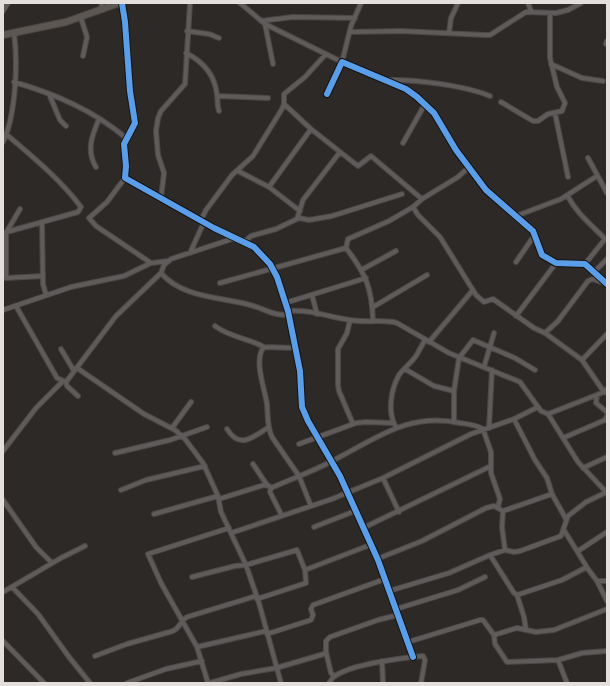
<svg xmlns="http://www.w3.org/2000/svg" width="610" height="686" viewBox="0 0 610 686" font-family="Figtree,sans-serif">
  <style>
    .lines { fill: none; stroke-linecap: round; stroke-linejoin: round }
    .street-casing { stroke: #4a4746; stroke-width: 6 }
    .secondary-casing { stroke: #4a4746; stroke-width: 8 }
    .street { stroke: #5f5b5a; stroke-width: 4 }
    .secondary { stroke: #5c5752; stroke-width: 6 }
    .cycleway-casing { stroke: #151210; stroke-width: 8 }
    .cycleway { stroke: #5a9eea; stroke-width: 6 }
  </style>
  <rect width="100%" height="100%" fill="#2d2927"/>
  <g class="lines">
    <defs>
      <path id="street" d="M101,3L103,10
        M122,3L125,22L130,91L135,123L124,144L126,166L125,178L214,228L254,247L270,264L277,277L288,311L300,371L302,407L308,421L340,476L378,560L413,657
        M240,3L265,24L342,62L351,26L361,3
        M528,3L531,11
        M3,11L8,3
        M81,18L87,37L83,56
        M261,21L293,17L355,18
        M265,24L273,64
        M187,31L209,34L219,38
        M350,32L401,31L485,35H490L526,12L556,13L568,10L581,3
        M449,33L451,18L458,3
        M606,44L607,41
        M186,53C204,62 215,75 217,95C218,101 217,106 219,111
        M551,64L582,78L603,81
        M389,80C415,79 466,86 490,96
        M14,82C55,94 93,110 126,138
        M49,94L60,120L66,126
        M327,94L342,62L406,89L417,97L434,113L456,150L486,190L533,231L542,255L556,263L585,264L607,284
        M218,96L268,98
        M501,102L533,121H538L548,114L562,111L565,103L557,87L550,58V13
        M284,104L311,129L358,166L371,156L422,199
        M555,113L568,177
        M3,142C16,115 18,62 14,33
        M403,143L425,104
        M588,158L607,193
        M96,167C86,151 92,135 99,119
        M238,171L269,187L300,211
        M125,178L107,202L89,218L96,226L151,263
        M269,187L311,129
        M567,195C577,214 591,224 605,239L585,264
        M161,198L164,173L158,155L156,131L158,118L161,111L185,84L190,3
        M413,207L418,215L440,237L476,295L484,302L493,299L534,328L545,333L582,360L604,392L607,389
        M20,209L6,233V278L43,276
        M516,216L561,199L597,176
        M297,219L303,200L340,152
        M201,220L206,210L232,175L253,156L282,109L284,104V94L305,77L325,55
        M42,223L43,284L46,295
        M3,233L78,212L81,207C60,179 33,157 6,134
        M235,238L171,259L164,265L161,273C182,298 221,297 250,305C266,309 270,315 288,315
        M244,242L251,236L276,229L299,218L309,220L332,216L402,194
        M190,253L204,222
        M516,262L534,236
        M363,269L396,251
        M593,273L607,259
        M220,283L346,248
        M312,295L317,314
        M285,303L366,278
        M16,306L57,378L66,382L67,386L78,396
        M373,307L427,275
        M3,310L71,287L124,276L151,263L169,261
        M288,311C309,309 329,317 350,320C366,323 382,319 397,323L449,353L520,382L541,411L548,414L604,392L607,393
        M516,316L556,263
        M350,320L347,333L338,349V385L339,391L353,424
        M373,321C372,288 366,274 346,248L348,239L389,221L413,207L422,199L458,177L469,167
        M215,326C229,337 248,338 264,347
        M545,333L558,321L588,281L593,279L604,283
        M429,342L473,290
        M296,348L264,347C253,359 265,390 267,404C268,416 267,427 272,437L299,476L311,506
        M61,349L74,371
        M582,360L607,334
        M484,367L494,333
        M77,368L144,414L175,430L185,439L203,463L218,496L221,512L246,565L259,603L281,683
        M405,369L434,386L454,391
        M66,382L116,316L161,273
        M597,395L596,403L607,412
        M548,414L578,462L607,493
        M514,419L535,460L547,478L552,494L566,519
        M454,421V391L459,358L473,340L515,358L535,370
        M396,427C387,413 391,389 399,375C404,368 411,363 416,356C419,351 422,345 425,340
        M172,428L191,402
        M489,428L492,370
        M227,429C240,450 253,437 269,427
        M563,438L605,420L607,416
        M299,444L356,423L366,422L393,423
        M3,451L36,408L62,382
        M115,453L170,440L207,427
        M253,464L267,485
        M583,468L607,457
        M383,478L399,512
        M121,490L146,480L205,466
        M219,499L264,485L269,486L271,488
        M3,500L36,547L52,563
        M503,511L502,527L505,550
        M154,514L218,496
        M282,516L270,492L271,488C291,479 312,472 332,461C376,439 407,412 460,423C468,424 477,425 483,429L491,452V473L500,499L498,507
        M314,527L355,511
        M363,528L491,466
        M564,530L588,569
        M231,533L332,499L383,478L471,434L514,419L538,407
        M578,551L607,532
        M490,555L505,550L514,552L520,551L561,536L568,516L586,502L607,492
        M377,559L422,541L486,508L494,506L503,511L552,494
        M305,570L370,545
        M192,577L235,566L246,565L297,550L305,570L306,583L257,599
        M597,581H607
        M12,587L38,614L69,657L90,683
        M389,591L449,573L490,555L514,593L517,595L562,580L585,568L588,569L597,581L607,601
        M3,592L61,558L85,546
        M517,595L524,617L526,630
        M396,609L458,590L485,577
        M267,634L311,620L313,615L311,609L313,605L385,579
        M494,635L495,644L507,662L558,660L582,653L607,651
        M3,641L44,683
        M408,642L480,620H483L494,635L517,628L536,632L554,630L607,609
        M197,647L266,631
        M326,652L331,673L334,676
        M95,656L127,644L173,631C180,628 180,621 187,617L256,596
        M558,660L567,683
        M382,661L383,683
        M127,683L166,669L202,661
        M208,683L197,647L161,583L148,554L229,528
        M210,683L241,674L276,668L324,654L326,652V641L330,637L378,620L398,615
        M329,683C331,681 332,677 335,676C352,664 402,658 423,656L425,660L421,683"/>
      <path id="secondary" d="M3,35L66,22L119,3"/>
    </defs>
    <use href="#street" class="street-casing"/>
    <use href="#secondary" class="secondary-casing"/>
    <use href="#street" class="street"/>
    <use href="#secondary" class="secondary"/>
    <defs>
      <path id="cycleway" d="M122,3L125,22L130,91L135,123L124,144L126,166L125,178L214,228L254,247L270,264L277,277L288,311L300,371L302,407L308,421L340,476L378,560L413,657
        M327,94L342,62L406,89L417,97L434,113L456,150L486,190L533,231L542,255L556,263L585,264L607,284"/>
    </defs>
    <use href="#cycleway" class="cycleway-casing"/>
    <use href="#cycleway" class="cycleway"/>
  </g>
  <rect width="610" height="686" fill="none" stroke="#e4dfdd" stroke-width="8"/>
</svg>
